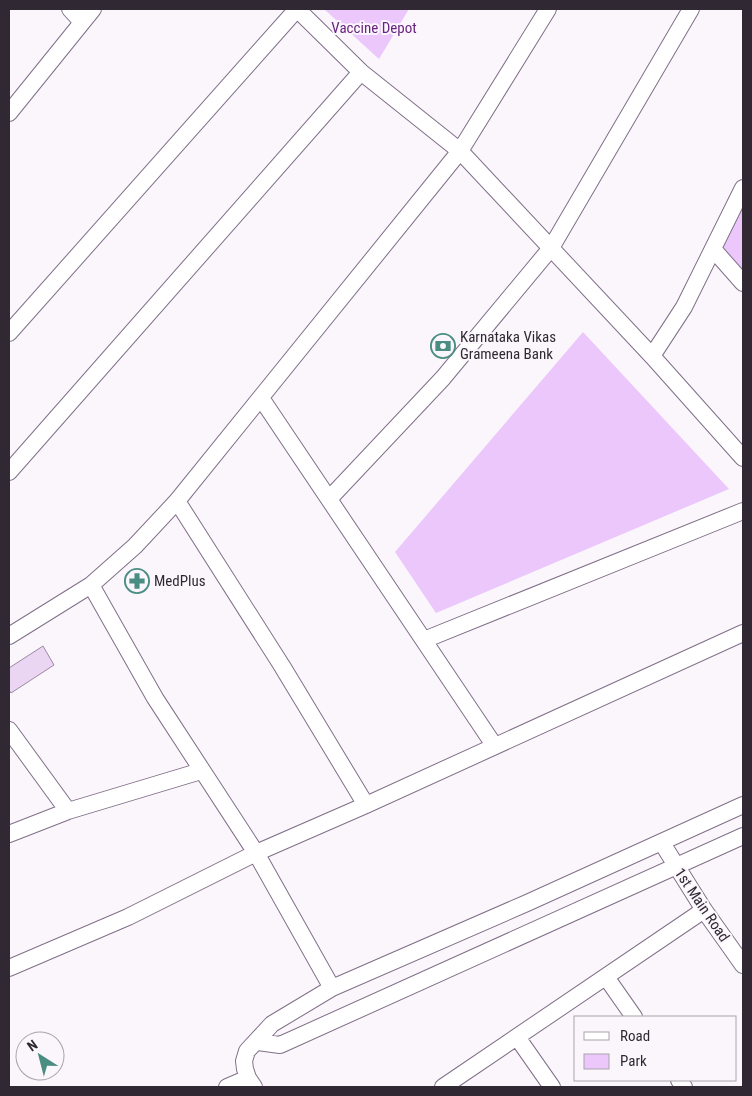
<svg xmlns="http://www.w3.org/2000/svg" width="752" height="1096" viewBox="0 0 752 1096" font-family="'Roboto Condensed',sans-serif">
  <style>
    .green { fill: #ecc7fc }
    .building { fill: #ead6f3; stroke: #9c88a4 }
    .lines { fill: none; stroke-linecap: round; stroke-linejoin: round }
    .minor-casing { stroke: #816f89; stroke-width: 18 }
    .minor { stroke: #fff; stroke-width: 16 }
    .labels { text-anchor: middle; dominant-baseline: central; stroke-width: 4; stroke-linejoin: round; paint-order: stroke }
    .park-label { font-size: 15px; fill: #692481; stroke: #fbf6fc }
    .poi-label { font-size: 15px; fill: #302934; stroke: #fbf6fc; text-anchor: start }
    .street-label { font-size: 15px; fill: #302934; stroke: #fbf6fc }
  </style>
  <rect width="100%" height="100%" fill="#fbf6fc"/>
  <path class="green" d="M324,9H409L379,59Z
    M743,201V276L720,250Z
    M583,332L729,489L436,613L395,552Z"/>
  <path class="building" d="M43,646L54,665L11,693L9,690V668Z"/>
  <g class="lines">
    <defs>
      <path id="minor" d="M70,9L82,22
        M297,9L361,72L460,151L652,356L743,458
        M9,113L93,9
        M713,249L743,283
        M9,333L297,9
        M652,356L684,307L743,188
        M261,398L494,745
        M9,472L361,72
        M329,499L443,378L551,248L691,9
        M177,501L282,666L366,805
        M91,585L155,698L256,853L332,988
        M9,636L91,585L135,546L177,501L460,151L548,9
        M424,640L743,511
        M9,730L68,811
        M9,834L68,811L201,771
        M662,843L704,910L743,965
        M9,968L128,917L256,853L366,805L743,633
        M606,977L634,1017
        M517,1037L552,1087
        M258,1042L280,1045L743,836
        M679,1080L684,1087
        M227,1087L248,1078
        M254,1087L248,1078L245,1069L244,1061L247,1051L272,1024L332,988L527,903L743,805
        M443,1087L704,910"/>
    </defs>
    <use href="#minor" class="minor-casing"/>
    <use href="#minor" class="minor"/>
  </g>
  <defs>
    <symbol id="bank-ring" viewBox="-11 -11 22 22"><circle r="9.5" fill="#fbf6fc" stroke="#4a8e83" stroke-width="1.5"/><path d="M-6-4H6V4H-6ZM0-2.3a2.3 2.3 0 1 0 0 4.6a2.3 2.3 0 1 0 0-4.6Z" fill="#4a8e83"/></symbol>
    <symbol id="pharmacy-ring" viewBox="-11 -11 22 22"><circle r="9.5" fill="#fbf6fc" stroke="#4a8e83" stroke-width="1.5"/><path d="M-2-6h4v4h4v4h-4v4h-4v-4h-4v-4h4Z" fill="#4a8e83"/></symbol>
  </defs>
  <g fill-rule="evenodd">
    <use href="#bank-ring" x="429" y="332" width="28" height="28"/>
    <use href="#pharmacy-ring" x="123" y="567" width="28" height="28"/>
  </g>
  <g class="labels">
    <g class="park-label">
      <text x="374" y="28">Vaccine Depot</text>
    </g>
    <g class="poi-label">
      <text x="460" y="337">Karnataka Vikas<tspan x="460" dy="17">Grameena Bank</tspan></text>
      <text x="154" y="581">MedPlus</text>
    </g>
    <g class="street-label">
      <text transform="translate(702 905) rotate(56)">1st Main Road</text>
    </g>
  </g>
  <rect width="752" height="1096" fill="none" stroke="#302934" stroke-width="20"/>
  <rect x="574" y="1016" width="162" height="65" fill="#fbf6fc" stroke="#aaa4ac"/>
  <rect x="584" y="1032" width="25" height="8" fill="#ffffff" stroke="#aaa4ac"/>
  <text x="620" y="1041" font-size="15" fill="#302934">Road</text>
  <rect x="584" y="1054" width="25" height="15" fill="#ecc7fc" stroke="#aaa4ac"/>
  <text x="620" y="1066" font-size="15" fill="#302934">Park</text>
  <g transform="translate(40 1056) rotate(324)"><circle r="24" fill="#fbf6fc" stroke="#aaa4ac"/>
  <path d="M0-4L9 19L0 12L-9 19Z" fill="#4a8e83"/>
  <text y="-8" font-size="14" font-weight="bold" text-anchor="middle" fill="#302934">N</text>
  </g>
</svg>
